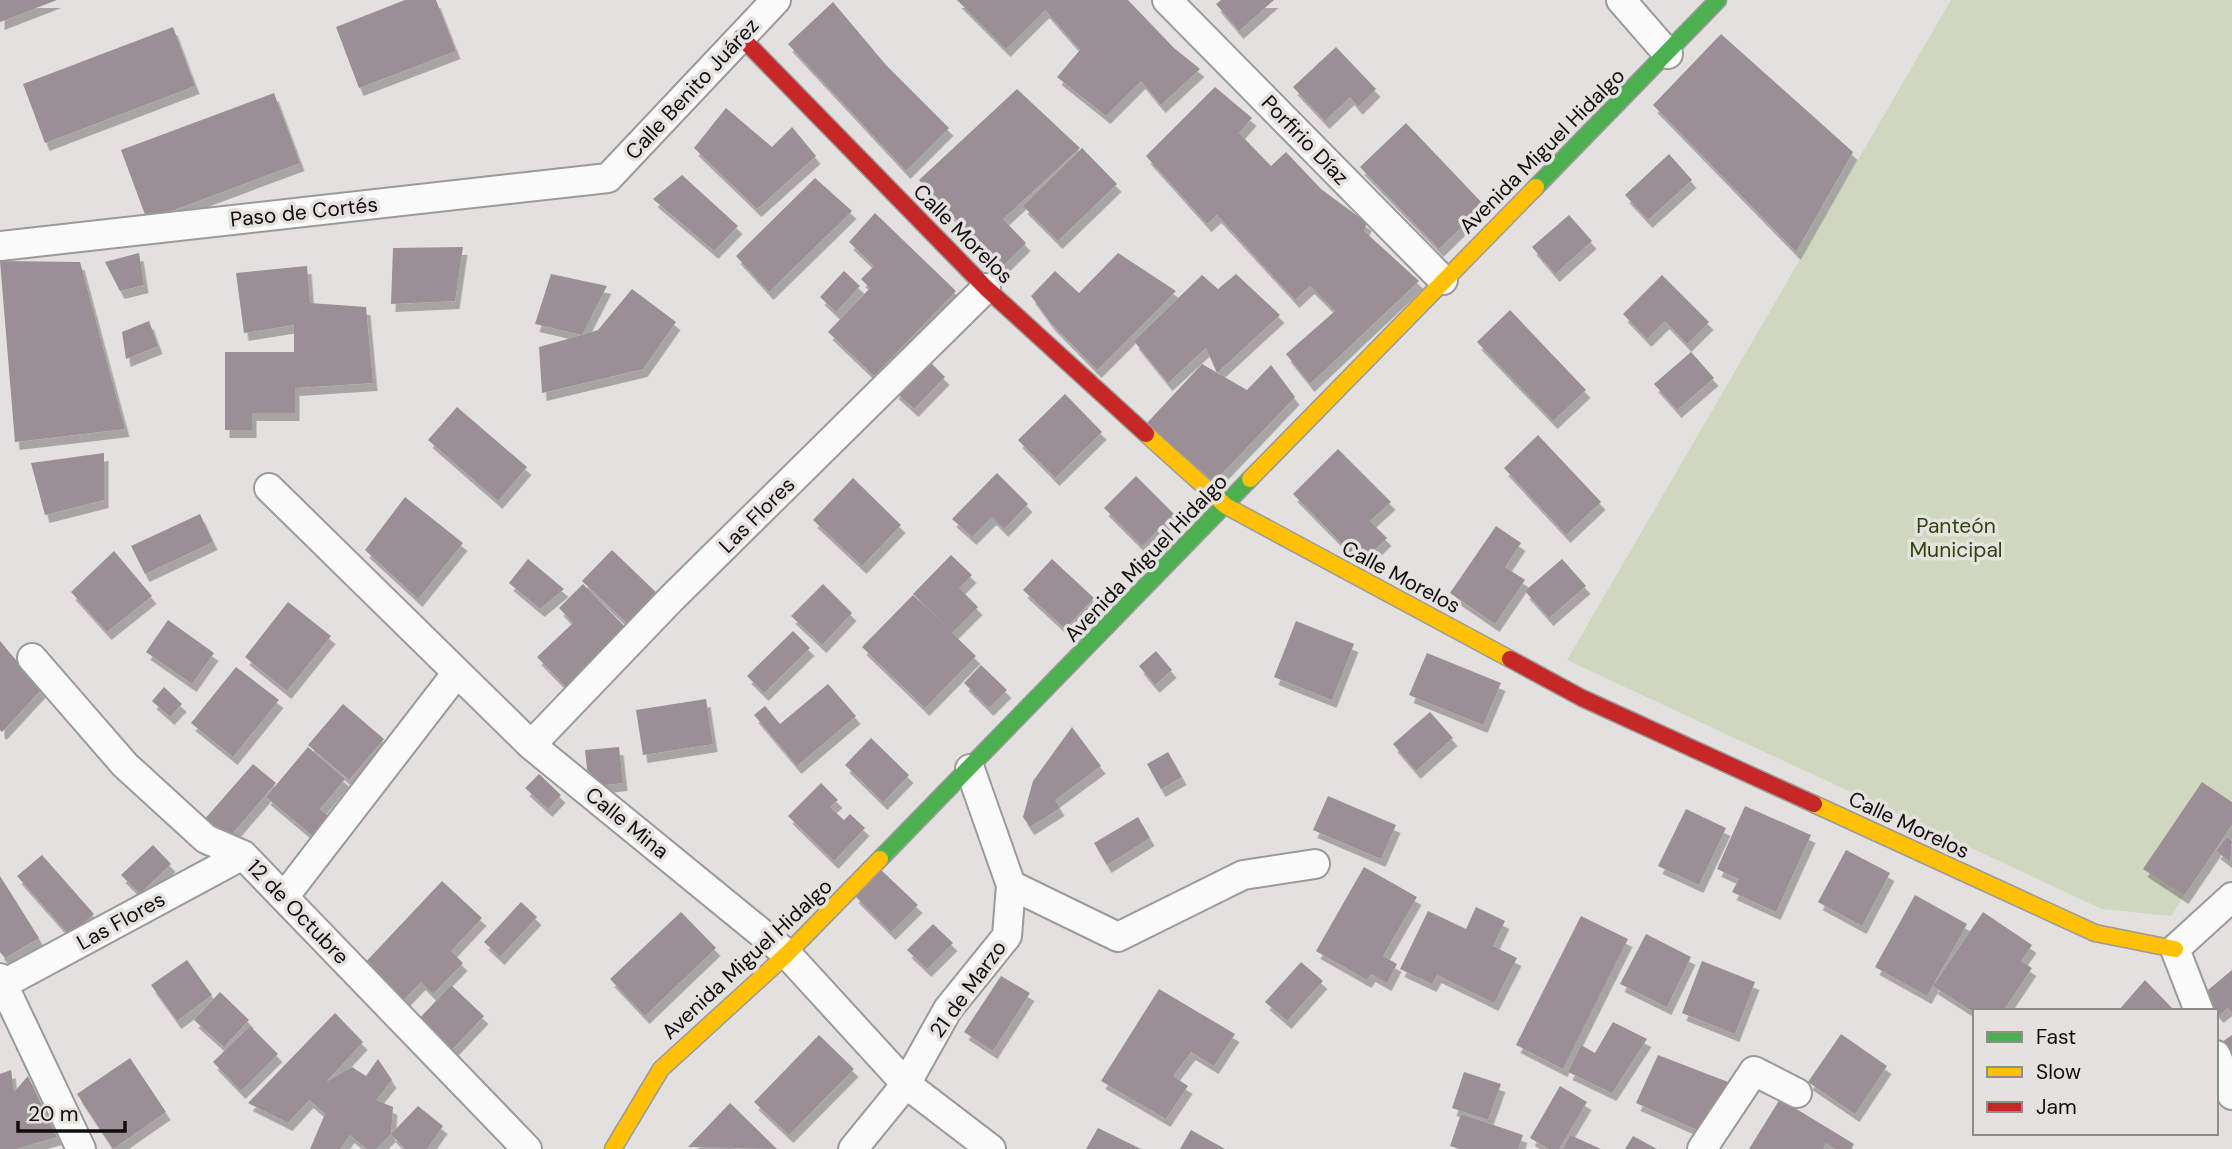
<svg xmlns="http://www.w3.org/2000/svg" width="2232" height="1149" viewBox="0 0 2232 1149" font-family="'DM Sans',sans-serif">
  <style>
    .green { fill: #cfd8be }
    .building { fill: #9b8e95; filter: url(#shadow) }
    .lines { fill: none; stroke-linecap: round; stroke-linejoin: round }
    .street-casing { stroke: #9b9a99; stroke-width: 32 }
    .fast-casing { stroke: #9b9a99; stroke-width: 19 }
    .slow-casing { stroke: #9b9a99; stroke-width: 19 }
    .jam-casing { stroke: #9b9a99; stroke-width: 19 }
    .street { stroke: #fbfafa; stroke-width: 28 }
    .fast { stroke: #4caf50; stroke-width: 16 }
    .slow { stroke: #ffc107; stroke-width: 16 }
    .jam { stroke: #c62828; stroke-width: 16 }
    .labels { text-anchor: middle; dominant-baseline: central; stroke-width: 7; stroke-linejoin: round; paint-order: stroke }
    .street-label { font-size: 21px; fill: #100f0e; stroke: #e4e2de }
    .park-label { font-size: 21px; fill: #31420d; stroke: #e4e2de }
  </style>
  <defs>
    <filter id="shadow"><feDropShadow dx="4.5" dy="8" stdDeviation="0" flood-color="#0004"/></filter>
  </defs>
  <rect width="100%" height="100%" fill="#e3e1df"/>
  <path class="green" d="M1951,0H2232V821L2171,916L2102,909L1567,660Z"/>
  <path class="building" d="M0,0H57L0,22Z
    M405,0H436L456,51L359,88L336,27Z
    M957,0H1128L1174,48L1200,69L1161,105L1141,81L1106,116L1057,77L1080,50L1045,10L1006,49Z
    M1221,0H1274L1239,31L1216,4Z
    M833,2L886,65L949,128L906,171L788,44Z
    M173,27L195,86L45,143L23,84Z
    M1721,34L1853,152L1796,252L1653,105Z
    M1336,47L1376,89L1358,107L1350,97L1325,121L1293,87Z
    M1215,87L1252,118L1239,133L1271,166L1286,152L1321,189L1367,223L1364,231L1419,281L1310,384L1286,354L1335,311L1310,286L1295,300L1217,215L1207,224L1146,156Z
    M1017,89L1080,148L1003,219L1026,243L1001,268L919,180Z
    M274,93L300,163L147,220L121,150Z
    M726,108L772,147L792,127L816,156L757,209L694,148Z
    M1406,123L1484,205L1439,249L1360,167Z
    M1082,148L1117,184L1058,241L1023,206Z
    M1669,154L1692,180L1648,220L1625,195Z
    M682,175L738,226L714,251L653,199Z
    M815,178L852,211L769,292L736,256Z
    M875,213L956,291L874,376L828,332L870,288L861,279L874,266L849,242Z
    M1569,215L1592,241L1555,274L1532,247Z
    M463,247L455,301L391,304L393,248Z
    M139,253L144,285L120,291L105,262Z
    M1118,253L1176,291L1097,370L1050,322L1031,296L1055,271L1079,293Z
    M0,261L80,262L125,429L15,442Z
    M307,266L310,303L366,307L373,383L295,388V413H252V430H225V352H294V325L244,333L236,273Z
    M844,271L860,286L836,312L820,297Z
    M551,274L607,286L582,335L598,330L632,289L676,322L643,369L542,393L539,347L582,335L535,324Z
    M1236,274L1280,315L1217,373L1206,348L1168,383L1134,341L1202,275L1218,289Z
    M1662,275L1709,322L1687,344L1665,321L1647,339L1623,314Z
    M1510,310L1586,390L1553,421L1477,342Z
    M149,321L158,346L126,359L122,332Z
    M1691,352L1714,378L1677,410L1654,384Z
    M926,358L945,377L914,409L894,391Z
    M1202,364L1247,390L1271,365L1295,397L1214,482L1147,423Z
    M1065,394L1102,432L1055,478L1018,440Z
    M457,407L527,467L498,501L428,440Z
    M1538,435L1601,502L1566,535L1504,468Z
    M1338,449L1391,502L1370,521L1387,538L1361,563L1293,494Z
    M104,453V500L45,515L31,463Z
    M997,473L1028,504L1004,529L992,517L972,537L952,519Z
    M1136,476L1174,514L1142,546L1104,508Z
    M853,478L901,525L862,566L813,520Z
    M405,497L463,543L418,599L365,550Z
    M200,514L213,542L145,574L131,546Z
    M1496,526L1521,543L1505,567L1525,580L1495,624L1450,593Z
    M612,550L660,596L631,627L582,581Z
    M114,551L152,596L107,632L71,592Z
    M951,555L972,575L959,588L978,607L952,633L976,656L925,708L862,647L913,595L949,628L913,594Z
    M528,559L564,589L540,609L509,583Z
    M1052,559L1094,598L1065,629L1023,590Z
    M1562,559L1586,586L1549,618L1525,591Z
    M583,584L628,630L567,688L537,657L573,623L559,608Z
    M823,584L852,613L822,645L791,616Z
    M288,602L331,636L287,691L245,657Z
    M168,620L214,653L192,684L146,652Z
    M1296,621L1354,644L1332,700L1274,677Z
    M793,631L810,648L764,693L747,676Z
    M0,641L41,690L2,732L0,730Z
    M1156,651L1172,670L1155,685L1139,666Z
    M1427,653L1501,683L1483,725L1409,695Z
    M981,665L1007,690L989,708L964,683Z
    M236,667L279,700L233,757L191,723Z
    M828,684L856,716L797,766L754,715L765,706L780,724Z
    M164,687L182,704L170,717L152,701Z
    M706,699L713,744L643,755L636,710Z
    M343,704L384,739L349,780L308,745Z
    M1430,712L1453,738L1416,771L1393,744Z
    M1072,727L1101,766L1055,800L1060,808L1030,827L1023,817L1033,781Z
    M871,738L909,775L883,802L845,765Z
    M308,747L345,779L320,809L332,819L315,838L266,797Z
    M619,747L623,783L589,787L585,750Z
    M1168,752L1182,777L1161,789L1147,764Z
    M253,764L276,783L227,840L204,820Z
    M539,774L561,795L548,809L525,788Z
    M2202,782L2232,802V825L2184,896L2143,869Z
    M821,783L838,800L830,807L844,820L850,814L865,828L834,861L788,816Z
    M1328,796L1396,825L1381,859L1313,830Z
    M1745,806L1811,835L1776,912L1732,892L1739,879L1717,869Z
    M1686,809L1726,828L1699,885L1658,866Z
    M1138,817L1150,838L1107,865L1094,843Z
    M2227,837L2232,841L2230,862L2216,851Z
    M153,845L171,864L140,894L121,875Z
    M1846,850L1890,873L1862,926L1818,902Z
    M42,855L94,914L69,935L17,876Z
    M1364,867L1417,897L1383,956L1397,964L1387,983L1371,974L1367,980L1316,951Z
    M880,869L918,905L891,932L854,895Z
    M0,876L39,938L5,958L0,952Z
    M442,881L482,918L451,951L463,963L433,994L421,982L401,1003L362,966Z
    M1915,895L1967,924L1927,996L1875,967Z
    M521,902L537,917L500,957L484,942Z
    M1476,907L1505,921L1493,946L1517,958L1494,1003L1437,975L1432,984L1400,969L1428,911L1466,929Z
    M681,912L716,948L645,1016L610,979Z
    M1983,912L2032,945L2021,961L2032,968L2003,1011H1975V1013L1933,986Z
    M1581,916L1628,939L1563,1069L1516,1045Z
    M933,924L953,943L927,969L907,950Z
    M1646,934L1691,957L1667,1007L1620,984Z
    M187,960L212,995L177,1021L151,985Z
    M1702,961L1755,982L1735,1034L1682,1013Z
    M1301,962L1323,981L1287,1021L1265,1002Z
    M2232,970V1013L2228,1008L2219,1015L2202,995Z
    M1001,976L1030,993L993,1051L964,1032Z
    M2145,980L2172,1008L2174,1011H2118Z
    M451,985L484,1016L449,1053L416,1022Z
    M1159,989L1235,1034L1214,1066L1191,1052L1173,1076L1188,1086L1166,1119L1101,1081Z
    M220,992L249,1020L224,1047L194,1020Z
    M335,1013L363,1042L326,1082L352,1067L366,1076L378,1059L392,1080L376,1100L393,1107L391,1134L418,1106L443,1126L427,1149H405L391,1134L376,1149H367L350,1135L340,1149H310L325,1114L309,1100L288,1123L248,1103Z
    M1613,1022L1647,1039L1612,1093L1568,1072L1581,1045L1595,1053Z
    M250,1026L278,1054L241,1091L213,1062Z
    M1841,1034L1887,1066L1855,1114L1808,1082Z
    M819,1035L854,1069L789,1135L754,1102Z
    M2232,1035V1055L2222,1042Z
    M1658,1055L1728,1082L1704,1133L1636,1103Z
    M130,1058L166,1112L113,1149L77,1094Z
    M11,1070L14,1092L28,1076L57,1137L16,1149H0V1074Z
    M1464,1072L1501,1084L1488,1120L1452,1108Z
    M1560,1086L1587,1102L1559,1149H1549L1530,1138Z
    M1780,1099L1854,1144L1851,1149H1835L1826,1143L1823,1149H1749Z
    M730,1103L777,1149L688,1147Z
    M1461,1114L1523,1135L1518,1149H1460L1450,1146Z
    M1098,1128L1141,1149H1086Z
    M1191,1130L1225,1149H1180Z
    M1570,1135L1601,1149H1563Z
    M1633,1136L1657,1149H1625Z"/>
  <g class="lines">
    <defs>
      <path id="street" d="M1167,0L1443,280
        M1621,0L1668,54
        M0,246L608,178L776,0
        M269,488L531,745L787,954L906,1084L991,1149
        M32,658L125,765L206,839L243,855L527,1149
        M531,745L671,599L986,288
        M1011,885L1118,937L1243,875L1315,864
        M284,897L456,674
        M0,978L81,1149
        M0,986L243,855
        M2199,1011L2175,949L2232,897
        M2216,1055L2232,1095
        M853,1149L906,1084L948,1009L1007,936L1011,885L970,769
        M1702,1149L1754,1071L1797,1093"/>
      <path id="fast" d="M1536,187L1718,0
        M880,859L1250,479"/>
      <path id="slow" d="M1146,434L1226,506L1510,659
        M1250,479L1536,187
        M1814,804L2095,933L2175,949
        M613,1149L661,1069L787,954L880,859"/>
      <path id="jam" d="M741,37L986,288L1146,434
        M1510,659L1582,698L1814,804"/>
    </defs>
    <use href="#street" class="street-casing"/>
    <use href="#fast" class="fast-casing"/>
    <use href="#slow" class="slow-casing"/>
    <use href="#jam" class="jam-casing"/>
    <use href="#street" class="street"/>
    <use href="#fast" class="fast"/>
    <use href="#slow" class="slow"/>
    <use href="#jam" class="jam"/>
  </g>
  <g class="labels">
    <g class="street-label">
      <text transform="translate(692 89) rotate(-47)">Calle Benito Juárez</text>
      <text transform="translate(1305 140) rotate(46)">Porfirio Díaz</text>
      <text transform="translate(1542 151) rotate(-45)">Avenida Miguel Hidalgo</text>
      <text transform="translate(304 212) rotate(-6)">Paso de Cortés</text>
      <text transform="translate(963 234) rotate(45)">Calle Morelos</text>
      <text transform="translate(757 515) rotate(-45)">Las Flores</text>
      <text transform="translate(1146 558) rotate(-46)">Avenida Miguel Hidalgo</text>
      <text transform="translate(1401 577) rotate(28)">Calle Morelos</text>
      <text transform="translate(627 823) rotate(39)">Calle Mina</text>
      <text transform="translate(1909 825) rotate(25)">Calle Morelos</text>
      <text transform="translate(298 912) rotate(46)">12 de Octubre</text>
      <text transform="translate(121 921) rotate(-29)">Las Flores</text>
      <text transform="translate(747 959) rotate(-43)">Avenida Miguel Hidalgo</text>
      <text transform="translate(968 989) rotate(-54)">21 de Marzo</text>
    </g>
    <g class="park-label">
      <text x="1956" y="526">Panteón<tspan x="1956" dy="24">Municipal</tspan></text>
    </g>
  </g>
  <rect x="1973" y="1009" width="245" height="126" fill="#e4e2de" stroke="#8f8e8b" stroke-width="2"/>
  <rect x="1987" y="1032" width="35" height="10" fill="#4caf50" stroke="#8f8e8b" stroke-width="2"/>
  <text x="2036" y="1044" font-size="21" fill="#100f0e">Fast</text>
  <rect x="1987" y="1067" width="35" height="10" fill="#ffc107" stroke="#8f8e8b" stroke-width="2"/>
  <text x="2036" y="1079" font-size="21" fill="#100f0e">Slow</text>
  <rect x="1987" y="1102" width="35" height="10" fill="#c62828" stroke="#8f8e8b" stroke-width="2"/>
  <text x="2036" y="1114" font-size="21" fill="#100f0e">Jam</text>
  <path d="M18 1121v10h107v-10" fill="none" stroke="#100f0e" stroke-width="3.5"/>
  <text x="28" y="1121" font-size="21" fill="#100f0e" stroke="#e4e2de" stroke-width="5" paint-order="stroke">20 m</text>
</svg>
